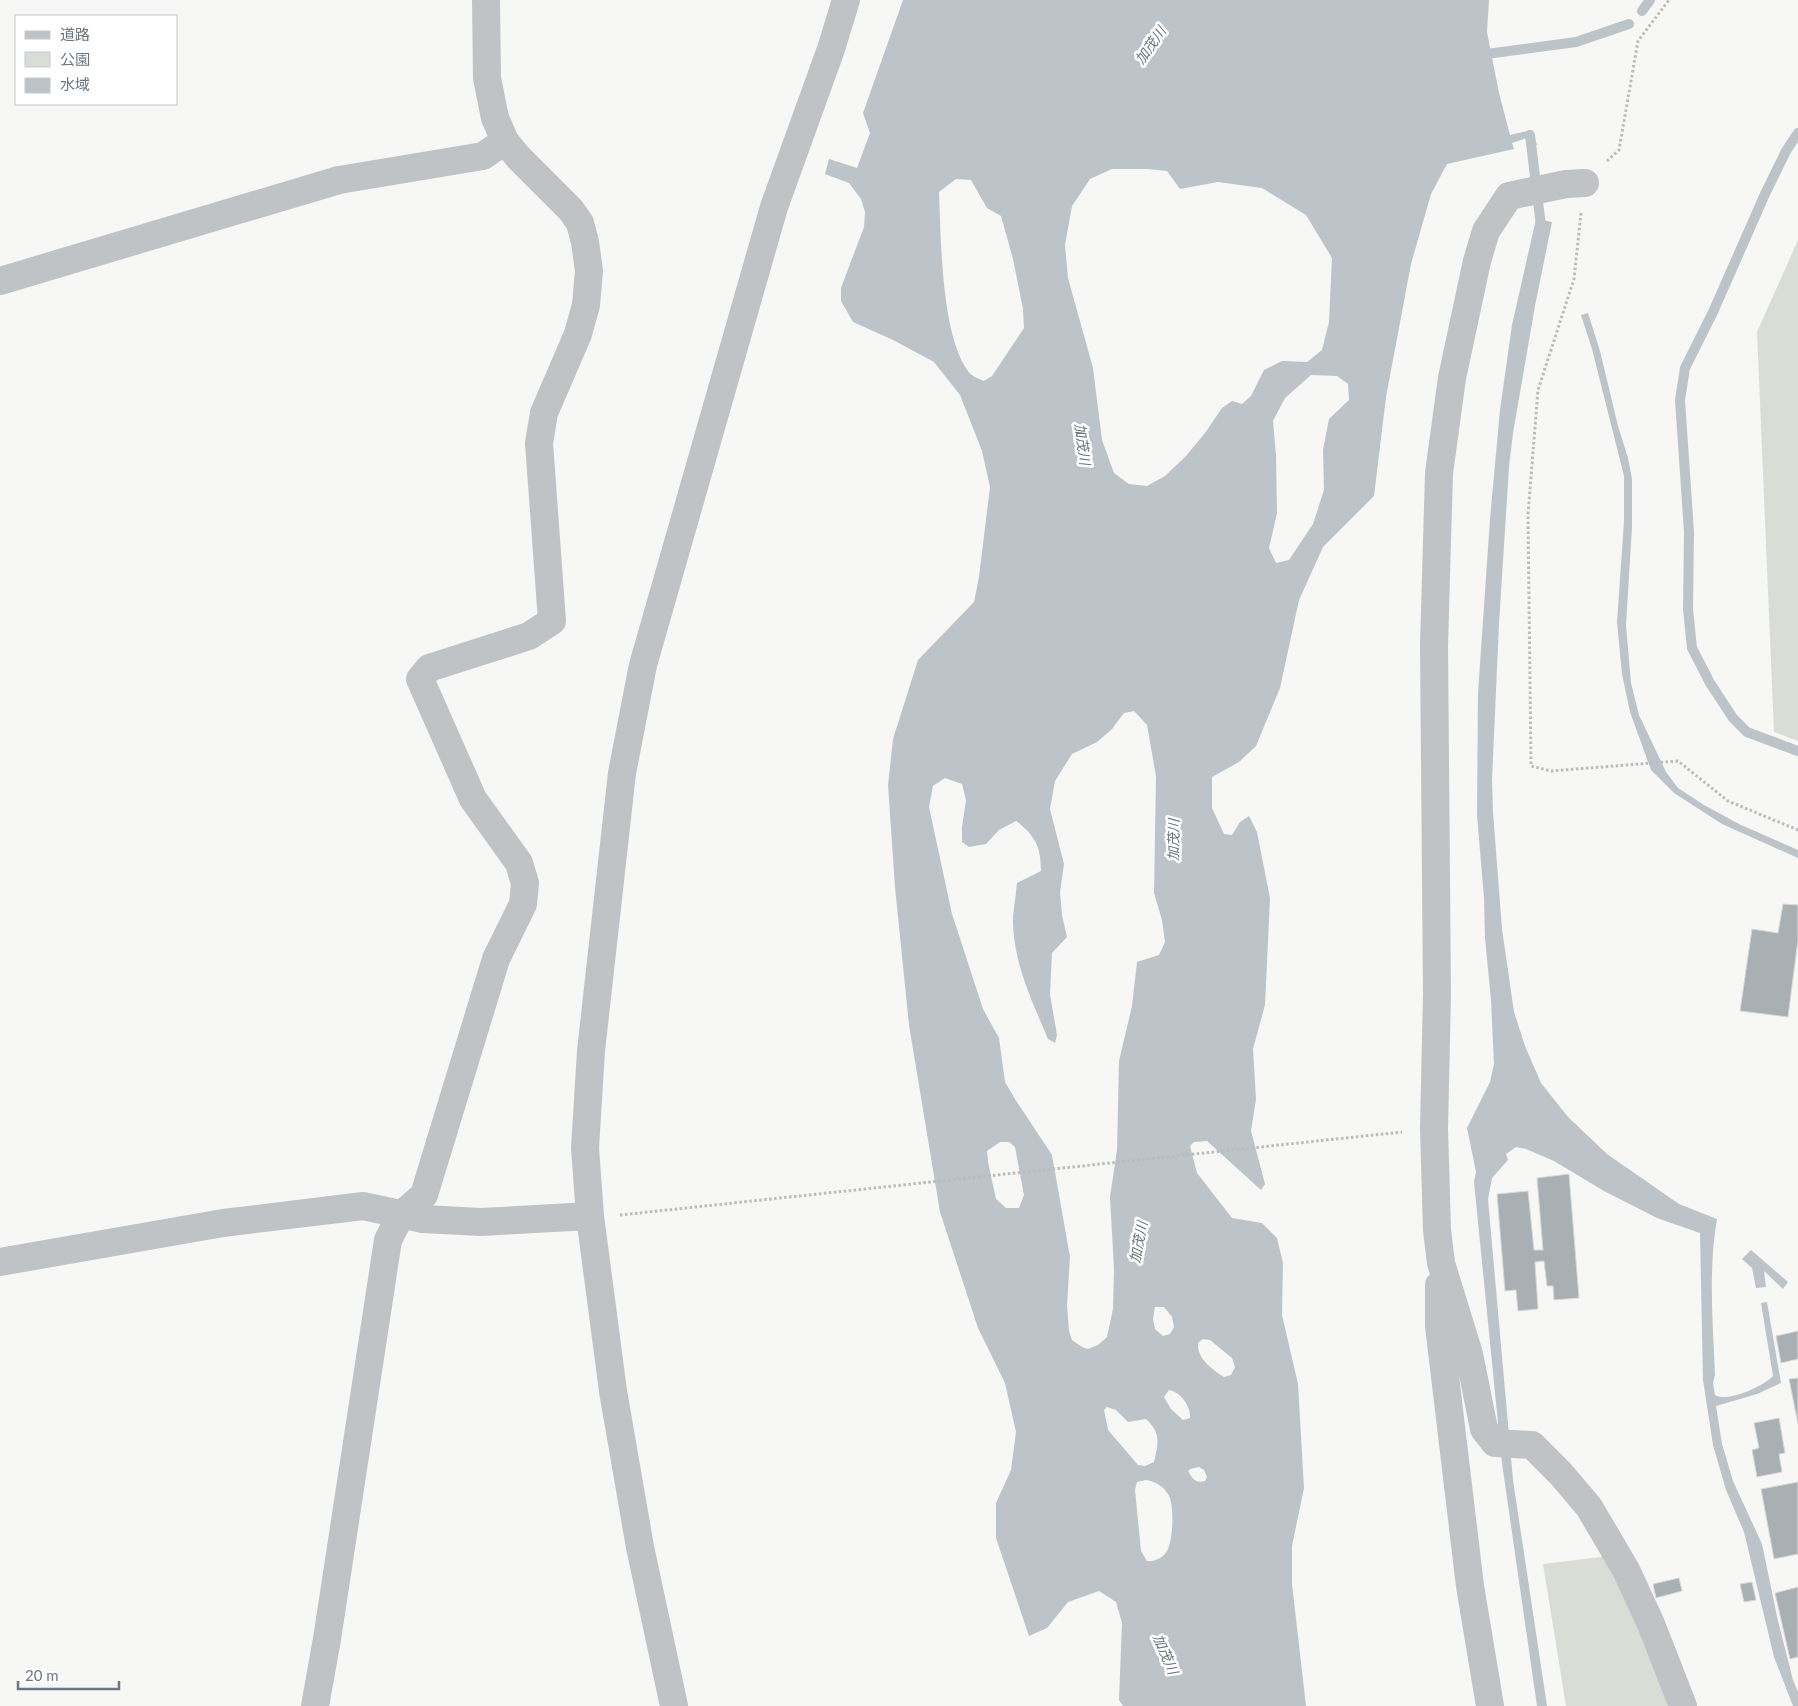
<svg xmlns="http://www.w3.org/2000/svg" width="1798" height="1706" viewBox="0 0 1798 1706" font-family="Lato,'Noto Sans JP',sans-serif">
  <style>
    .green { fill: #d9ddd6 }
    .water { fill: #bcc4c9; fill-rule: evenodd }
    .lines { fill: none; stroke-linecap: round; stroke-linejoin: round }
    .stream { stroke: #bcc4c9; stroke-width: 10 }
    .building { fill: #a9b0b4; stroke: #d9d9d7 }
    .path { stroke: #b9bcbe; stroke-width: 3; stroke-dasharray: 2.5 2.5; stroke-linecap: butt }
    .minor { stroke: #bfc3c6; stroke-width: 28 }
    .labels { text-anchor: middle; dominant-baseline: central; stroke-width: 5; stroke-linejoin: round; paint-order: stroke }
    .water-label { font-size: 14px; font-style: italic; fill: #66777e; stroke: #fff }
  </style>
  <rect width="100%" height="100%" fill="#f7f7f5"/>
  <path class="green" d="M1798,240V741L1774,732L1757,332Z
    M1609,1556L1670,1706H1566L1543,1564Z"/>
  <path class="water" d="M903,0H1489L1487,32L1499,93L1510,135L1532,130L1537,145L1531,146L1527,138L1512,143L1514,149L1447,164L1431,194L1411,264L1386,397L1374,496L1323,547L1299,600L1280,688L1256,746L1239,762L1212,777V808L1224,834L1232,835L1240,822L1249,816L1257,832L1270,898L1265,1005L1253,1049L1256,1099L1251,1131L1265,1184L1261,1190L1207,1141L1194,1142L1190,1146L1197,1173L1232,1218L1262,1223L1277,1238L1283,1263L1282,1315L1298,1384L1304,1488L1292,1546V1584L1306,1706H1123L1119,1700L1122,1623L1116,1602L1099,1591L1068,1602L1047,1628L1029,1636L996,1538V1503L1011,1470L1016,1432L1005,1383L978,1328L940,1212L909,1025L895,887L888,785L893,739L918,660L974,602L979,577L990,487L982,451L960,395L934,362L893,340L853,322L841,301V288L864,227L865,212L861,199L849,183L825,174L829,159L857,168L870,133L863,113ZM1112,169H1147L1167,171L1180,189L1218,182L1262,188L1306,215L1332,258L1329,322L1322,350L1307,362L1282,361L1264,370L1251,396L1242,404L1232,401L1222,408L1205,433L1186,456L1165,476L1147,486L1129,484L1114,473L1102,440L1093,368L1068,278L1065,245L1072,206L1090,179ZM956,179L971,180L987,208L1001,216L1013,259L1023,309L1024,328L992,376L984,381C979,379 971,376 968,371C941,335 941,237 939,192ZM1311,375L1337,376L1348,384L1349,400L1329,419L1323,450L1324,490L1313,524L1289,560L1276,563L1269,548L1277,513L1276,455L1273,421L1285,398ZM1134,711L1147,725L1156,776L1154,893L1162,920L1165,942L1159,955L1137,962L1132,1006L1119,1061L1117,1150L1110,1197L1114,1269L1113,1309L1107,1337L1098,1345L1088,1349L1082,1347L1072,1340L1069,1331L1067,1305L1070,1257L1052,1155L1015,1099L1005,1082L999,1038L983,1009L952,914L929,807L933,786L945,778L962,784L966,800L962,827V842L969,847L986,844L999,830L1016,821C1035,835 1041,847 1041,871L1017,883C1016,894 1014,906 1013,917C1012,960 1032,1001 1048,1039L1055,1043L1057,1035L1050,994L1052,953L1067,937L1062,915L1060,892L1064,864L1050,809L1055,781L1072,754L1097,742L1112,729L1124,713ZM1000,1142H1009L1015,1147L1024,1195L1019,1208H1006L996,1199L988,1162L987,1151ZM1155,1307H1164L1172,1317L1174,1327L1170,1334L1163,1336L1155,1329L1153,1319ZM1203,1339L1210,1340L1232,1358L1235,1367L1231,1375L1224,1377C1212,1369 1197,1359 1198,1343ZM1169,1390C1181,1392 1191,1407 1190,1418L1183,1420L1171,1409L1164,1397ZM1107,1407L1116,1410L1128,1422L1146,1419C1162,1434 1158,1444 1154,1462L1145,1466L1138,1465L1108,1430L1104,1410ZM1199,1467L1204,1470L1207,1477L1205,1481C1196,1484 1192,1478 1188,1471L1190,1469ZM1146,1480C1156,1482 1162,1485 1168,1494C1175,1504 1173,1541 1167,1551C1163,1558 1154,1562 1147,1561L1141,1551L1135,1490L1137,1482Z
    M1536,219L1552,222L1535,306L1513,433L1509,467L1499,624L1492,780L1493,812L1502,929L1514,1012L1525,1046L1541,1083L1568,1117L1607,1154L1679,1204L1717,1219C1708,1270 1713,1324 1715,1375L1713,1383L1715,1395C1727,1403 1764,1386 1773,1376L1761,1303L1767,1302L1781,1383L1757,1394L1716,1406L1722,1444L1733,1481L1762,1544L1778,1621L1793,1680L1798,1692V1706H1793L1774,1657L1744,1532L1726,1490L1713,1445L1703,1380L1700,1233L1657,1218L1604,1191L1554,1161L1526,1149L1516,1147L1506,1154L1508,1160L1492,1178L1488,1199L1513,1480L1547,1706H1537L1502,1463L1474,1182L1476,1172L1467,1128L1490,1082L1494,1064L1491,1000L1485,938L1484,898L1477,815L1478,693L1490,519L1500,410L1512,325Z
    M1588,313L1600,351L1618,426L1628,458L1632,479V527L1626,625L1631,683L1639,715L1666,772L1678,788L1704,805L1741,825L1798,850V858L1722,824L1674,793L1651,770L1630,712L1622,674L1617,622L1624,521V476L1592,349L1581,315Z
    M1751,1250L1788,1282L1783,1289L1764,1271L1766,1287L1756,1288L1752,1268L1742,1259Z"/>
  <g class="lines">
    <path class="stream" d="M1642,11L1650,0
      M1479,55L1576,42L1629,24
      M1798,133L1786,151L1765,194L1713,312L1685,368L1680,400L1689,532L1688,609L1692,648L1710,683L1733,718L1747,732L1798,751
      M1530,135L1541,226L1540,233"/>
  </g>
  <path class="building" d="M1783,904L1798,905V940L1788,1017L1740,1011L1752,929L1778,933Z
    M1569,1174L1579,1298L1554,1300L1553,1286H1547L1544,1261L1535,1262L1538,1309L1518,1311L1516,1290L1505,1291L1497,1194L1528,1191L1534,1250H1543L1537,1178Z
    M1798,1331V1359L1781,1363L1776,1336Z
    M1798,1378V1424L1789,1379Z
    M1779,1418L1785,1453L1779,1454L1782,1472L1757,1477L1752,1450L1759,1448L1754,1423Z
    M1798,1482V1554L1774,1559L1761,1489Z
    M1679,1578L1682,1591L1656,1598L1653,1584Z
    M1752,1582L1756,1600L1744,1602L1740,1584Z
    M1798,1587V1657L1790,1659L1775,1593Z"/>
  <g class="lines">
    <path class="path" d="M1607,161L1619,150L1638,41L1669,0
      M1581,213L1574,279L1538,390L1528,515L1531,766L1551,771L1678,761L1728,801L1798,830
      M620,1215L1402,1132"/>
    <path class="minor" d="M1585,183L1566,184L1509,196L1486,231L1477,261L1452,378L1439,473L1434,645L1437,994L1434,1129L1437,1230L1441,1263L1469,1354L1484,1429L1495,1443L1532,1445L1561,1474L1589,1507L1626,1570L1651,1624L1683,1706
      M0,281L339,180L483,156L505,141
      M0,1262L223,1223L363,1206L423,1219L481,1222L590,1216
      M1439,1285V1326L1470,1586L1490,1706
      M315,1706L327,1639L388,1240L401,1215L424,1195L496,959L523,904L525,883L519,863L473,799L420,679L429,668L529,636L552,621L539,443L544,413L578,334L586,305L589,271L585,242L580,223L571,210L518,157L505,141L495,118L487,78L486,0
      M674,1706L640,1547L613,1391L590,1216L585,1148L591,1051L622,773L643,665L774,207L831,49L846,0"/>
  </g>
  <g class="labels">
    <g class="water-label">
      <text transform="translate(1150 45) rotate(-55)">加茂川</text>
      <text transform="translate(1083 444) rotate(82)">加茂川</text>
      <text transform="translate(1173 840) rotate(-89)">加茂川</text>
      <text transform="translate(1138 1242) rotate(-79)">加茂川</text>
      <text transform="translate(1166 1654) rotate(67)">加茂川</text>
    </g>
  </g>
  <rect x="15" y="15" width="162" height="90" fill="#ffffff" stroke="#c3c9cd"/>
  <rect x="25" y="31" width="25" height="8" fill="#bfc3c6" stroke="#c3c9cd"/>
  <text x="60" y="40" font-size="15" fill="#6a7782">道路</text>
  <rect x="25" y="52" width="25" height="15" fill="#d9ddd6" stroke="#c3c9cd"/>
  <text x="60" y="65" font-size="15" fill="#6a7782">公園</text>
  <rect x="25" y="78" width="25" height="15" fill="#bcc4c9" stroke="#c3c9cd"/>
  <text x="60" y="90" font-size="15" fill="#6a7782">水域</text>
  <path d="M18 1681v8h101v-8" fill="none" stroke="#6a7782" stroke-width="2.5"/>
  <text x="25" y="1681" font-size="15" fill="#6a7782" stroke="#ffffff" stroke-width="4" paint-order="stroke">20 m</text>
</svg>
